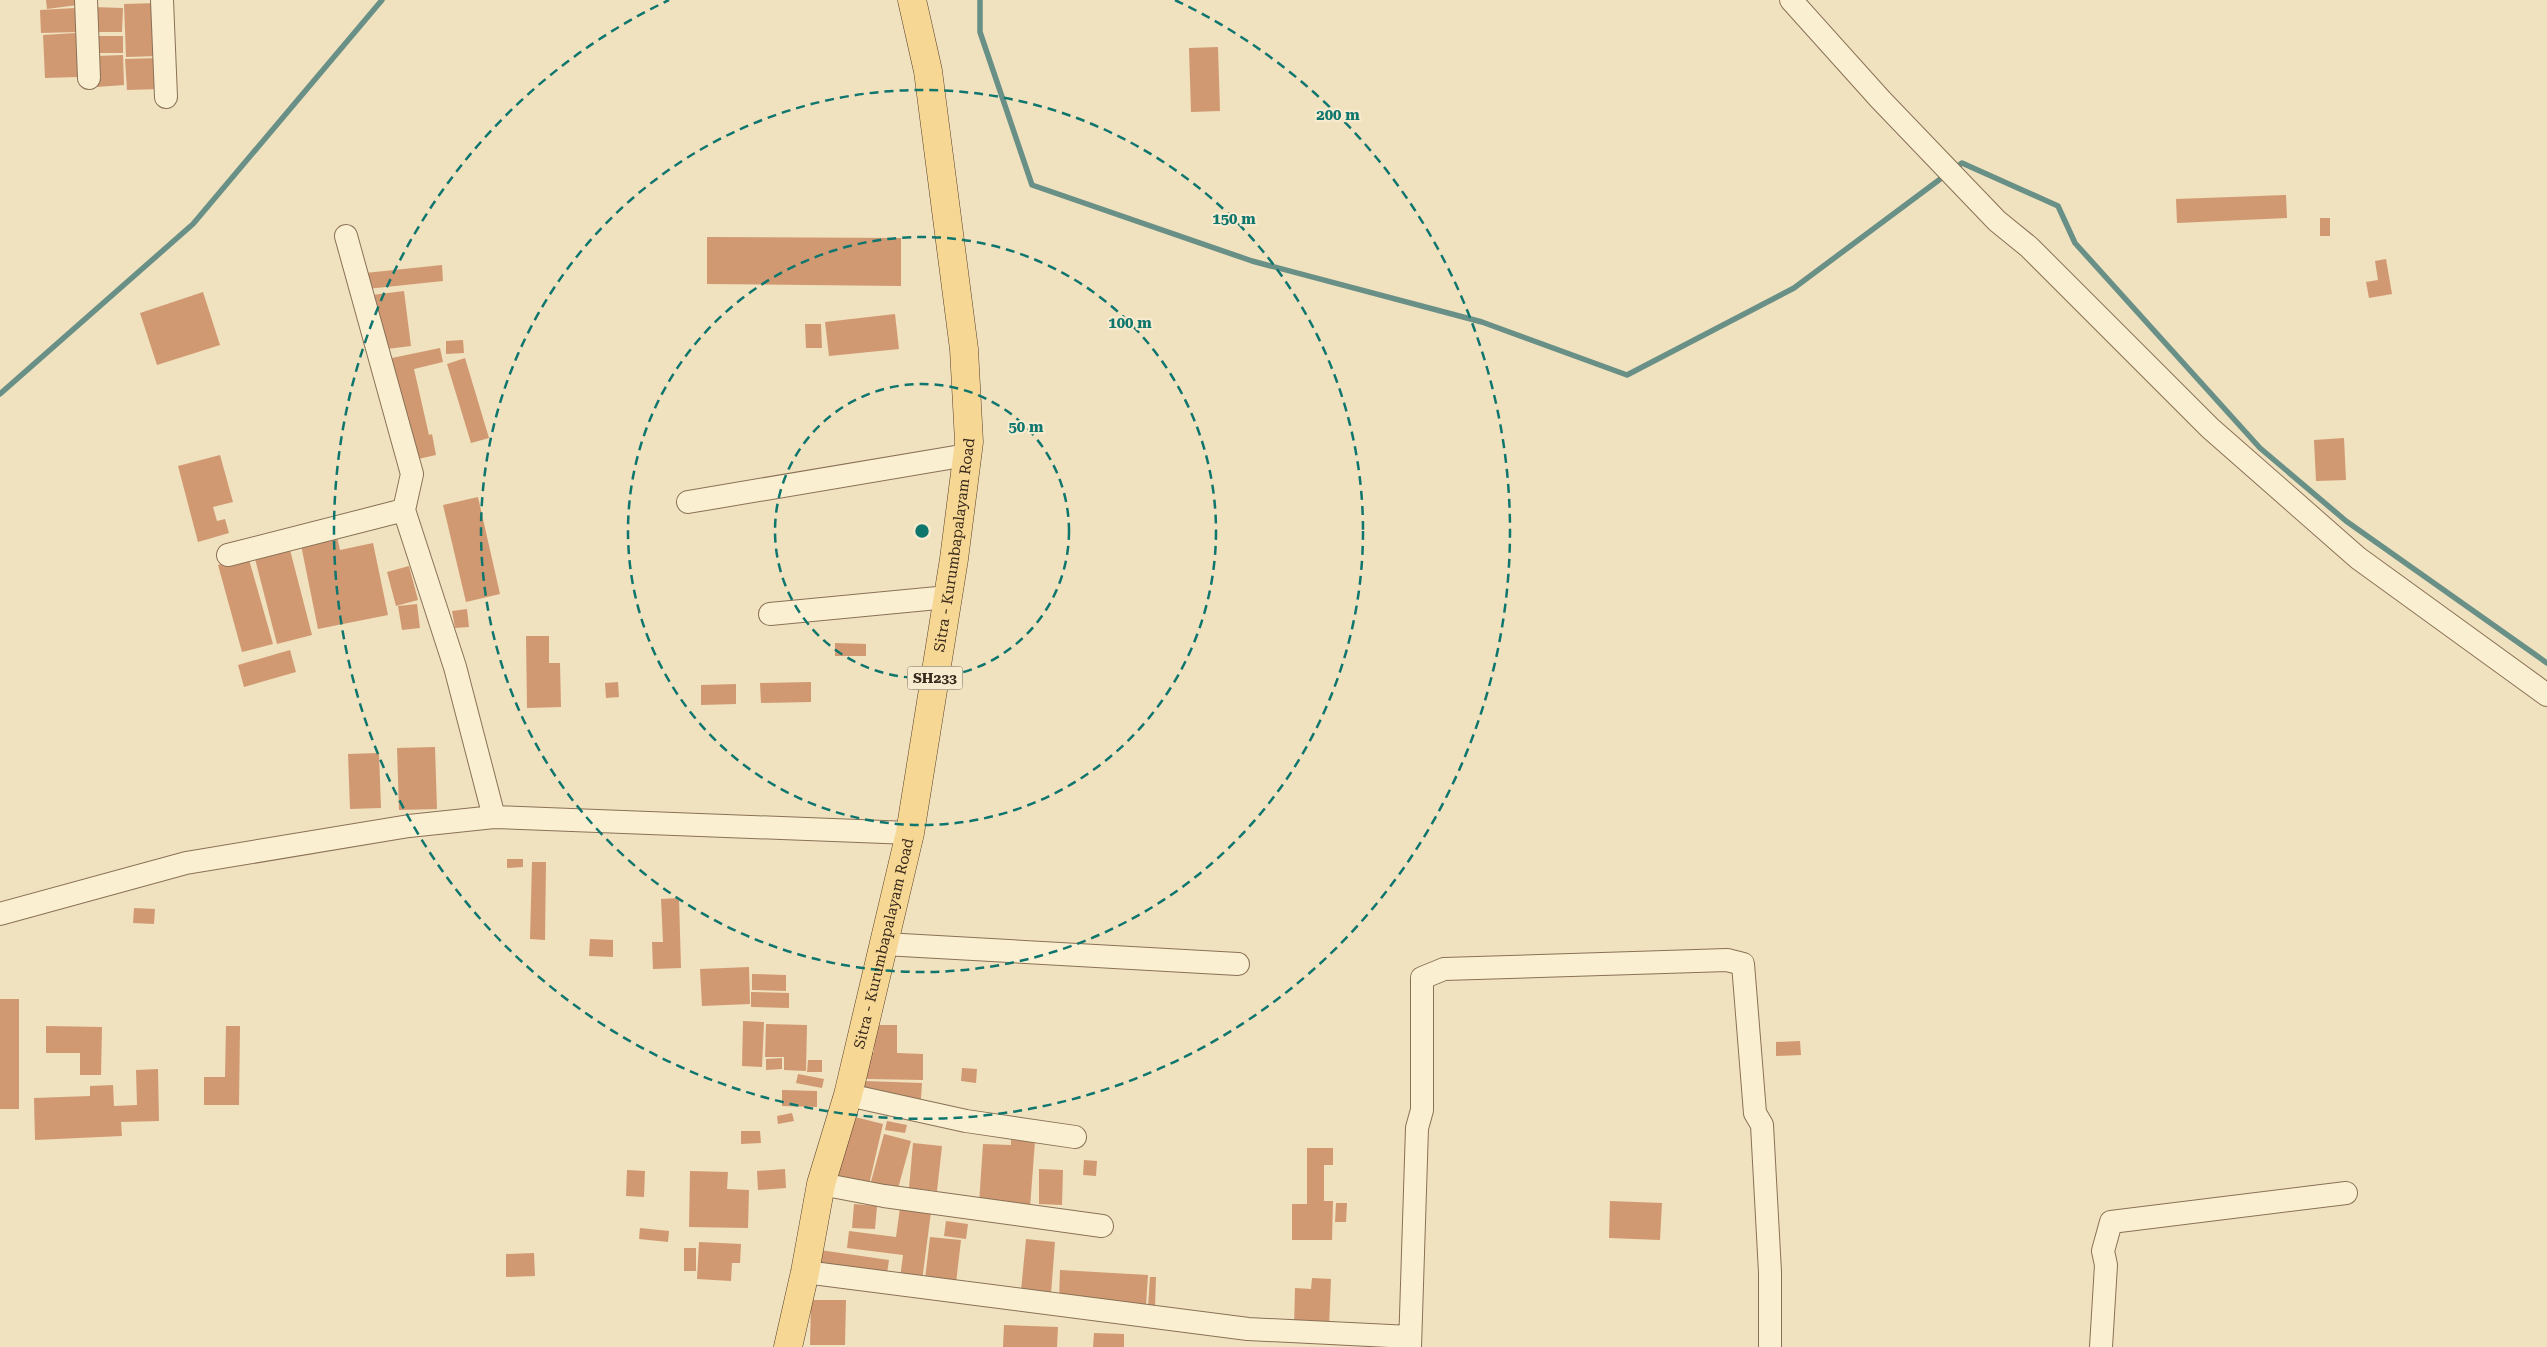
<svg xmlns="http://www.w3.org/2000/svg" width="2547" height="1347" viewBox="0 0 2547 1347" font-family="'Roboto Serif',serif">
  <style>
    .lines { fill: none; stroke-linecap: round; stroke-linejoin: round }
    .stream { stroke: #699086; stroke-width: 5.5 }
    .building { fill: #d19972 }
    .minor-casing { stroke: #8a7156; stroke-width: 24 }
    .major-casing { stroke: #573f2b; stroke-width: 29 }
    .minor { stroke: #fbefd2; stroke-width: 22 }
    .major { stroke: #f6d793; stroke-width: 28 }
    .ring { fill: none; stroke: #0f766e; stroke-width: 2.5; stroke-dasharray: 9 6 }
    .labels { text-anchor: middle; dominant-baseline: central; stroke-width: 4.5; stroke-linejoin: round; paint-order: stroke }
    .shield { fill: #f7ebcf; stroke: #716352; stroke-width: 1 }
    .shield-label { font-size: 14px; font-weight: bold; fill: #38291c }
    .street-label { font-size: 15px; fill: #38291c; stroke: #f7ebcf }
    .centre { fill: #0f766e; stroke: #f7ebcf; stroke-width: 2.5 }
    .ring-label { font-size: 15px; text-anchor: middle; font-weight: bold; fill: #0f766e; stroke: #f7ebcf; stroke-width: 4.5; stroke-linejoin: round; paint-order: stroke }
  </style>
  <rect width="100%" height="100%" fill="#f0e1bf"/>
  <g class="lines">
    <path class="stream" d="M980,0V32L1032,185L1252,261L1482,322L1627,375L1794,288L1947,174
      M1954,169L1962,163L2058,206L2075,243L2260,448L2346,521L2547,663
      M0,394L193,224L382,0"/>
  </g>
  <path class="building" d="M46,0H77V5L47,9Z
    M157,3L159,56L126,57L124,4Z
    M92,7L123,8L122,32H92Z
    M75,8L77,32L41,33L40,10Z
    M76,33L78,77L45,78L43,35Z
    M95,36H123V53H95Z
    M1218,47L1220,111L1191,112L1189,48Z
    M123,55L124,85L97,87L96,56Z
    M158,58L160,89L127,90L125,59Z
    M2286,195L2287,218L2177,223L2176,199Z
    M2320,218H2330V236H2320Z
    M707,237L901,238V286L707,284Z
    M2386,259L2392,294L2369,298L2366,282L2378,280L2375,261Z
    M442,265L443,281L367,289L365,273Z
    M404,291L411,346L379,350L372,295Z
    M203,292L220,345L157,365L140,313Z
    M895,314L899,349L829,356L825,322Z
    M805,324H821L822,348H806Z
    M463,340L464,353L446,354V341Z
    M440,348L443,362L414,369L429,435L432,434L436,455L409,461L387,359Z
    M465,358L489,438L471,443L447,364Z
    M2344,438L2346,480L2316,481L2314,440Z
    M220,455L233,502L213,507L217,521L225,519L229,533L198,542L178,466Z
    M478,497L500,594L466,602L443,505Z
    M336,532L340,550L373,543L388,615L318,629L300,540Z
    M289,546L312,635L277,644L254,555Z
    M248,556L273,644L242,652L218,565Z
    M409,566L418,600L396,606L387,572Z
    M417,604L420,628L402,630L398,606Z
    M467,609L469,627L455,628L452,611Z
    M526,636H549V663H560L561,707L527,708Z
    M835,643L866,644V656H835Z
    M290,650L296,672L244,687L238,665Z
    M618,682L619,697L606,698L605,683Z
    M811,682V702L761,703L760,683Z
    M736,684V704L701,705V685Z
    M435,747L437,809L399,810L397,748Z
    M379,753L381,808L350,809L348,754Z
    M507,859H523V867L507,868Z
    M532,862H546L545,940L530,939Z
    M679,898L681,968L653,969L652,942H663L661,899Z
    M134,908L155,909L154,924L133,923Z
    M590,939L613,940V957L589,956Z
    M749,967L750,1004L702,1006L700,969Z
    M752,974L786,975V991L752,990Z
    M751,992L789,993V1008L751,1007Z
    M0,999H19V1109H0Z
    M743,1021L764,1022L762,1067L742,1066Z
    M766,1024L807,1025L806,1071L784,1070V1057H765Z
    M875,1025H897V1053L923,1054V1080L867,1079V1052H874Z
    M46,1026L102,1027L101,1075H80V1053H46Z
    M226,1026H240L239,1105H204V1077H225Z
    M1800,1041L1801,1055L1776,1056V1042Z
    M782,1058V1069L766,1070V1059Z
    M808,1060H822V1072H807Z
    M962,1068L977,1069L976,1083L961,1081Z
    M158,1069L159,1121L121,1122L122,1136L35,1140L34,1098L90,1096V1086L113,1085L114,1106L137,1105L136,1070Z
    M798,1074L824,1079L822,1088L796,1083Z
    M865,1081L922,1083L921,1099L865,1097Z
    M782,1090L817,1091V1107L782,1106Z
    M792,1113L794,1121L778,1124L777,1116Z
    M851,1116L883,1124L868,1189L836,1181Z
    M887,1121L907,1125L905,1133L885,1130Z
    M741,1131H760L761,1143L741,1144Z
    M884,1134L911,1141L896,1196L869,1189Z
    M1011,1140L1035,1141L1030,1208L979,1204L983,1144L1011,1145Z
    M913,1143L942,1146L937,1191L909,1188Z
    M1307,1148H1333V1165H1324V1201H1333L1332,1240H1292V1204H1307Z
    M1084,1160L1097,1161L1096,1176L1083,1175Z
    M785,1169L786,1188L758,1190L757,1171Z
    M1039,1169L1063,1170L1062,1205L1039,1204Z
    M627,1170L645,1171L644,1197L626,1196Z
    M690,1171L728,1172L727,1189L749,1190L748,1228L689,1227Z
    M1610,1201L1662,1203L1660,1240L1609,1238Z
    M1336,1203H1347L1346,1222H1335Z
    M854,1204L877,1206L875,1229L852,1228Z
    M900,1208L931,1212L922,1281L900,1278L903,1255L847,1248L849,1231L896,1237Z
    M946,1221L968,1224L966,1239L944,1236Z
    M640,1228L669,1231L668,1242L639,1239Z
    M930,1237L961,1240L956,1283L925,1279Z
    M1026,1239L1055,1242L1051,1294L1021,1291Z
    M699,1242L741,1244L740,1263H732L731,1281L697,1279Z
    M684,1248H696V1271H684Z
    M820,1250L889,1260L886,1281L817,1271Z
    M534,1253L535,1276L506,1277V1254Z
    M1060,1270L1148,1275L1146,1305L1059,1300Z
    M1150,1277H1156L1155,1308L1148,1307Z
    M1312,1278L1331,1279L1329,1329L1294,1328L1295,1288L1311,1289Z
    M811,1300H846L845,1345H810Z
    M1004,1325L1058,1327L1057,1347H1003Z
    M1094,1333L1124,1334V1347H1093Z"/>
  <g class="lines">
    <defs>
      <path id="minor" d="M86,0L89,78
        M162,0L166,97
        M1791,0L1880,99L1997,221L2029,247L2210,428L2358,558L2547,695
        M346,236L412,474L404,510L455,667L494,817
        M688,502L967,455
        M228,555L404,510
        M770,614L948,597
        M0,914L186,863L409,826L494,817L910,833
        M884,944L1238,964
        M848,1095L966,1121L1075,1137
        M821,1184L884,1196L1102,1226
        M805,1272L1248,1329L1410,1337
        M1410,1347L1417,1128L1422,1110V978L1444,969L1727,960L1743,964L1755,1113L1762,1125L1770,1272V1347
        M2101,1347L2106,1265L2103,1251L2111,1222L2346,1193"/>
      <g id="major">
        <path id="s1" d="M788,1347L805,1272L821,1184L848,1095L910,833L954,559L969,442L964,349L928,71L912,0"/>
      </g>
    </defs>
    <use href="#minor" class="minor-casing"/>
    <use href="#major" class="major-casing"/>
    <use href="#minor" class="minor"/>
    <use href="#major" class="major"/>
  </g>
  <g class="ring">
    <circle cx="922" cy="531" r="147"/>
    <circle cx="922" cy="531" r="294"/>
    <circle cx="922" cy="531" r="441"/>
    <path d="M1175 0A588 588 0 1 1 669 0"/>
  </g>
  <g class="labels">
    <rect class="shield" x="907.5" y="666.5" width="55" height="23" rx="4"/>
    <g class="shield-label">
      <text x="935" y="678">SH233</text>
    </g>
    <g class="street-label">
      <text stroke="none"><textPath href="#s1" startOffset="820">Sitra - Kurumbapalayam Road</textPath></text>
      <text stroke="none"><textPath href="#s1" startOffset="415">Sitra - Kurumbapalayam Road</textPath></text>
    </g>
  </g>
  <circle cx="922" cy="531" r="8" class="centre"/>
  <g class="ring-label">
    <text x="1338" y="120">200 m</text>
    <text x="1234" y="224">150 m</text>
    <text x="1130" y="328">100 m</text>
    <text x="1026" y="432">50 m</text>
  </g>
</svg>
